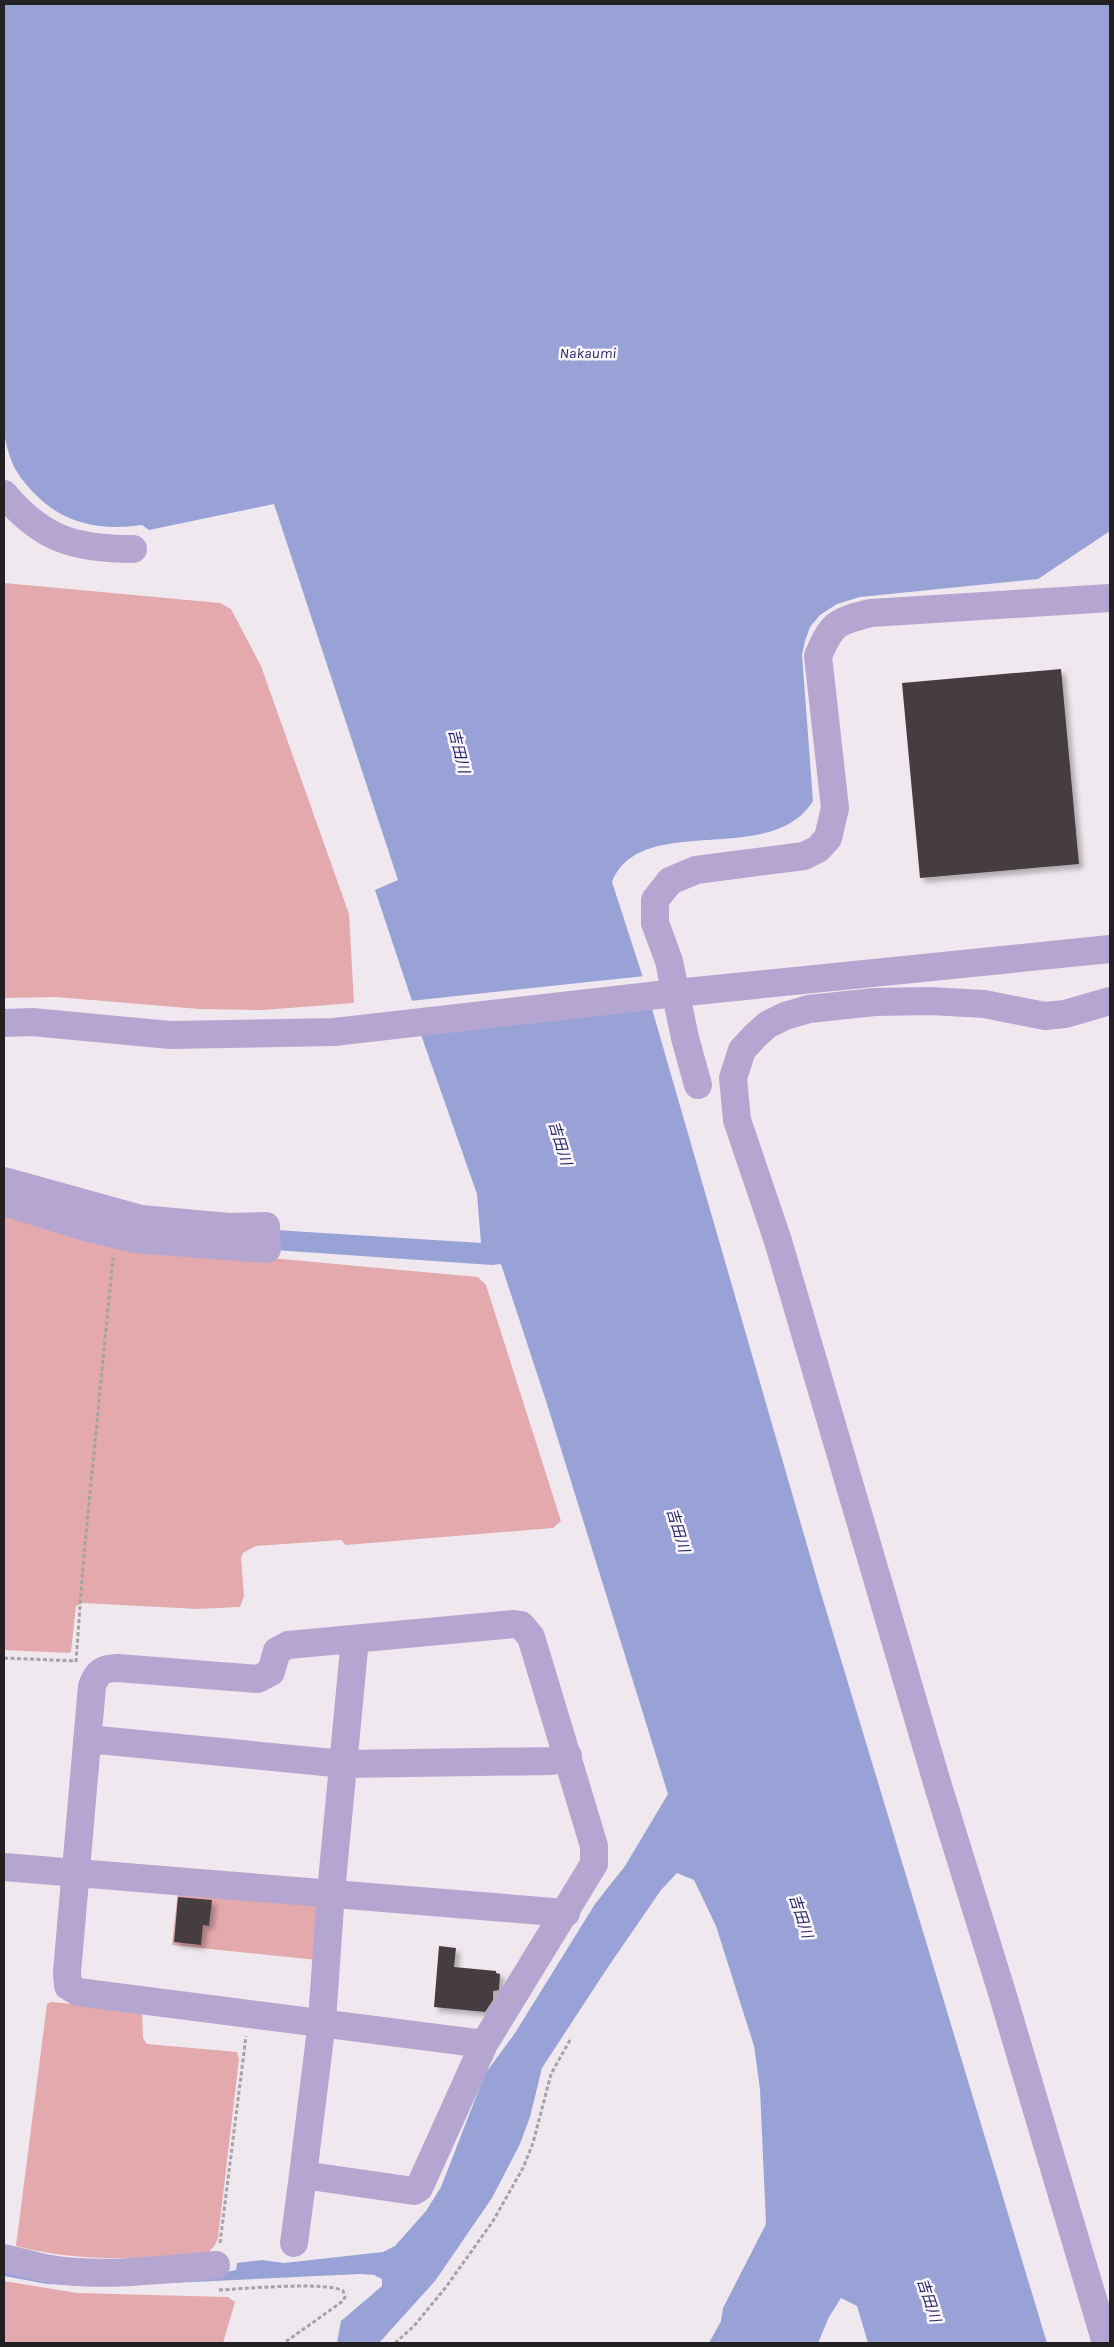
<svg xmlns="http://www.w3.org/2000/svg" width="1114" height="2347" viewBox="0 0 1114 2347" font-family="Karla,'Noto Sans JP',sans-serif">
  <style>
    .green { fill: #e4a9ad }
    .water { fill: #98a2d7 }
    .pier { fill: #efe9ef }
    .building { fill: #443d40; filter: url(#shadow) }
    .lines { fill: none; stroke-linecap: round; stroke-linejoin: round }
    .path { stroke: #a6a2a6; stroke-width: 3; stroke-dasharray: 4 2.5; stroke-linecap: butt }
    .minor { stroke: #b5a6d1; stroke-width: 28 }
    .labels { text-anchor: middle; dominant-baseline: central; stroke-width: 5; stroke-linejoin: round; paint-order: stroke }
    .water-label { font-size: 15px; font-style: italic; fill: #242765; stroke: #fcf6fc }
  </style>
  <defs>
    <filter id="shadow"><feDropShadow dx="4.5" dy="4.5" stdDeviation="2.5" flood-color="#0004"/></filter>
  </defs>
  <rect width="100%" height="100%" fill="#efe9ef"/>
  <path class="green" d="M4,583L220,603L231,609L261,666L349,914L354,1003L263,1010L199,1009L56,997L4,998Z
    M4,1214L127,1245L478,1277L486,1285L561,1521L553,1528L346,1545L341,1540L256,1546L243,1553L241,1558L244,1596L240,1607L198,1609L83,1603L76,1606L71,1652L69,1653L4,1650Z
    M178,1890L323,1905L317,1960L172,1945Z
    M51,2002L142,2010L143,2038L147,2044L237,2052L239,2059L218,2238L215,2245L206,2255C141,2258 79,2263 16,2246L47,2004Z
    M4,2281L77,2293L228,2297L235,2302L223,2343H4Z"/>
  <path class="water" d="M4,4H1110V531L1038,579L860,597L837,604L820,615L810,627L805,641L802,655L813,801C771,869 641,810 612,882L647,990L417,1016L375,890L398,880L274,504L149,530L142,525C101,531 63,524 34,493C26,485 16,473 12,462C8,453 6,443 4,433Z
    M650,1002L820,1590L1047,2343H868L857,2306L841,2298L829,2317L818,2343H709L721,2321L723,2308L766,2224L760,2089L754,2046L716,1926L694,1880L677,1873L661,1890L608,1967L542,2068L530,2117L520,2144L492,2198L435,2281L379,2343H337L341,2321L382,2286V2279L374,2275L360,2274L109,2286L47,2284L4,2276V2270L210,2275L236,2270L237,2263L262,2260L284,2263L383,2252L395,2246L426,2211L441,2187L485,2074L515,2033L595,1904L625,1866L668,1794L547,1404L501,1264L492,1265L274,1250L276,1230L481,1243L477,1194L419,1029Z"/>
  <path class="pier" d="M645,976L649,990L415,1017L410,1001Z"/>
  <path class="building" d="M1061,669L1079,864L920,878L902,683Z
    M178,1897L212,1900L209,1926L203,1925L201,1945L174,1942Z
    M439,1946L456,1948L454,1967L496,1971V1973L500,1974L499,1990L493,1991V2000L485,2012L434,2007Z"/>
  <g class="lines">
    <path class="path" d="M4,1658L76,1661
      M76,1662L83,1565L113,1258
      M220,2243L246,2036
      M219,2290C241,2289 328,2281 343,2291L345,2297L343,2301L284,2343
      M395,2343L414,2326L446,2287L493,2221L523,2168L533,2143L551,2074L570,2040"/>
    <path class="minor" d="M4,494C42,539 74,549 133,549
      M4,1023L32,1022L170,1035L334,1032L676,993L1110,949
      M698,1085L685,1038L669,961L655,923V900L670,881L696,870L804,856L818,849L828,838L835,808L818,656C832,623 837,621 871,613L1110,598
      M4,1181L141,1219L229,1227L227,1245
      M4,1202L92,1229L134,1239L267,1249L266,1226L229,1227
      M355,1639L331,1892L322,2021L303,2175L414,2191L419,2188L484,2044L594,1864V1846L531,1637L521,1625L514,1624L288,1645L277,1651L271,1672L258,1679L118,1668C103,1668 97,1672 92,1686L67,1972L68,1986L78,1992L484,2044
      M88,1739L344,1764L552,1761L568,1756
      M4,1867L566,1913
      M294,2243L303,2175
      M4,2258C24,2263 43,2269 64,2271C114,2276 166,2269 216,2265
      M1106,2343L1003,1996L938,1786L778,1241L737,1120L733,1078L742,1050L755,1036L767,1025L785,1016L809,1009L875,1002L930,1001L984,1004L1045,1016L1065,1014L1110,1001"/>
  </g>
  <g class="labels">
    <g class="water-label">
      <text x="588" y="353">Nakaumi</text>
      <text transform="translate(459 751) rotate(76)">吉田川</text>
      <text transform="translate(560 1143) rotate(73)">吉田川</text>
      <text transform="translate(678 1530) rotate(73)">吉田川</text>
      <text transform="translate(801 1916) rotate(72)">吉田川</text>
      <text transform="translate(929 2300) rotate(72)">吉田川</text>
    </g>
  </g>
  <rect width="1114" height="2347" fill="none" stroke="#222022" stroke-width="10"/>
</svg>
